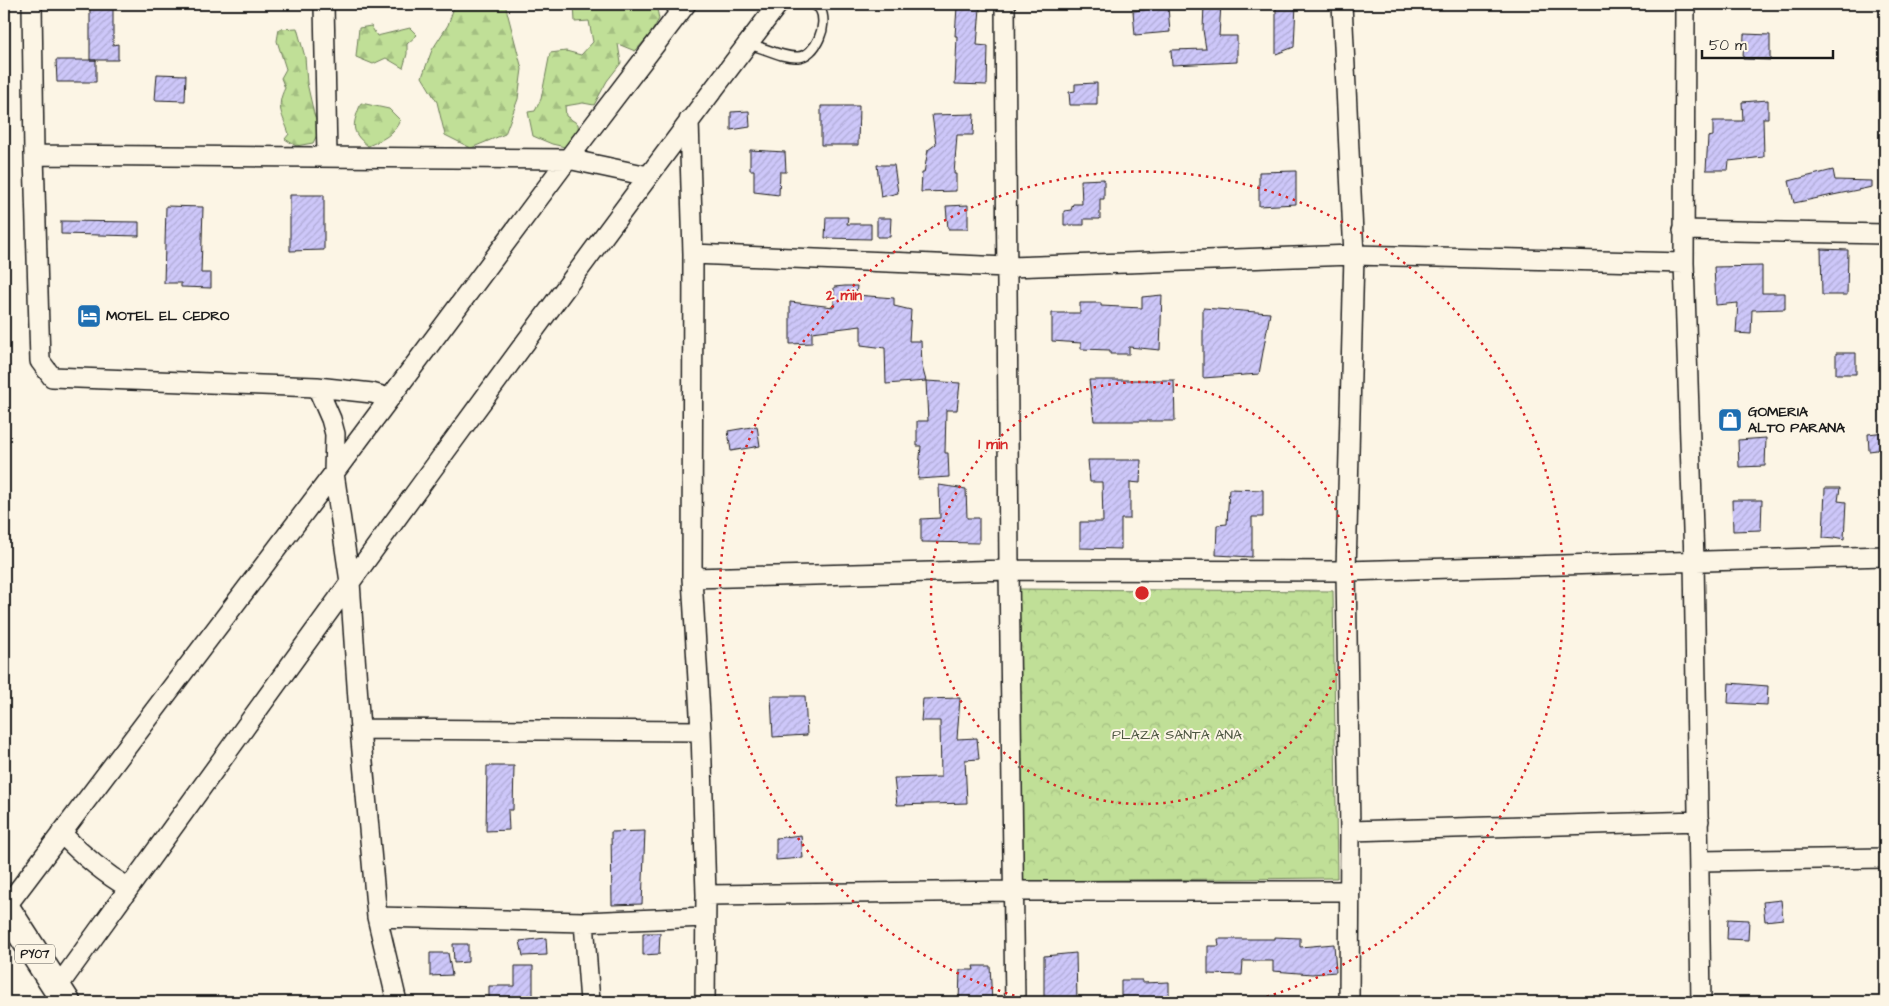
<svg xmlns="http://www.w3.org/2000/svg" width="1889" height="1006" viewBox="0 0 1889 1006" font-family="'Architects Daughter',sans-serif">
  <style>
    .forest { fill: url(#forest-firs); stroke: #6e7e5a }
    .park { fill: url(#park-crowns); stroke: #6e7e5a }
    .building { fill: url(#building-hatch); stroke: #1c1c1c }
    .lines { fill: none; stroke-linecap: round; stroke-linejoin: round }
    .lane-casing { stroke: #1c1c1c; stroke-width: 12 }
    .street-casing { stroke: #1c1c1c; stroke-width: 22 }
    .highway-casing { stroke: #1c1c1c; stroke-width: 31 }
    .lane { stroke: #fcf5e5; stroke-width: 9 }
    .street { stroke: #fcf5e5; stroke-width: 19 }
    .highway { stroke: #fcf5e5; stroke-width: 28 }
    .ring { fill: none; stroke: #d62828; stroke-width: 2.5; stroke-dasharray: 2.5 5 }
    .labels { text-anchor: middle; dominant-baseline: central; stroke-width: 4; stroke-linejoin: round; paint-order: stroke }
    .shield { fill: #fcf5e5; stroke: #5f5d58; stroke-width: 1 }
    .shield-label { font-size: 12px; font-weight: bold; fill: #1c1c1c }
    .poi-label { font-size: 14px; font-weight: bold; fill: #1c1c1c; stroke: #fcf5e5; text-anchor: start }
    .park-label { font-size: 14px; fill: #4d5641; stroke: #fcf5e5 }
    .centre { fill: #d62828; stroke: #fcf5e5; stroke-width: 2.5 }
    .ring-label { font-size: 15px; text-anchor: middle; font-weight: bold; fill: #d62828; stroke: #fcf5e5; stroke-width: 4; stroke-linejoin: round; paint-order: stroke }
  </style>
  <defs>
    <pattern id="forest-firs" width="22" height="20" patternUnits="userSpaceOnUse" patternTransform="scale(1.25)"><rect width="22" height="20" fill="#c0df97"/><path d="M5 1l3.5 6h-7zM16 11l3.5 6h-7z" fill="#a4bf82"/></pattern>
    <pattern id="park-crowns" width="20" height="18" patternUnits="userSpaceOnUse" patternTransform="scale(1.25)"><rect width="20" height="18" fill="#c0df97"/><path d="M2 6a3 3 0 1 1 6 0M12 15a3 3 0 1 1 6 0" fill="none" stroke="#a4bf82"/></pattern>
    <pattern id="building-hatch" width="6" height="6" patternUnits="userSpaceOnUse" patternTransform="scale(1.25)"><rect width="6" height="6" fill="#cdc7f9"/><path d="M-1 1l2-2M0 6l6-6M5 7l2-2" fill="none" stroke="#afaad5"/></pattern>
  </defs>
  <rect width="100%" height="100%" fill="#fcf5e5"/>
  <filter id="ink" filterUnits="userSpaceOnUse"><feTurbulence type="fractalNoise" baseFrequency=".02" numOctaves="2"/><feDisplacementMap in="SourceGraphic" scale="10" xChannelSelector="R" yChannelSelector="G"/><feConvolveMatrix kernelMatrix="1 2 1 2 8 2 1 2 1" color-interpolation-filters="sRGB"/></filter>
  <g filter="url(#ink)">
    <path class="forest" d="M455,4H505L522,69L518,99L505,134L471,148L445,135L437,102L422,77L432,50L448,25Z
      M574,4H656L659,19L650,35L635,51L618,44L621,63L607,81L594,105L583,103L565,106L566,116L578,124L579,136L565,147L552,144L533,136L528,112L535,111L541,99L550,53L566,51L581,55L593,42L589,21L575,22Z
      M371,26L377,36L410,28L417,35L407,44V54L403,68L386,58L373,64L356,57L359,28Z
      M297,28L305,57L307,83L314,114L320,129L313,143L296,146L285,139L289,134C283,115 275,108 285,88L281,78L286,69L277,41L279,29Z
      M361,103L389,109L400,120C394,135 382,140 368,146C349,131 353,124 361,103Z"/>
    <path class="park" d="M1017,589L1333,591L1337,878L1021,881Z"/>
    <path class="building" d="M90,4H113V45L118,44V60H90Z
      M1204,4H1221L1219,36H1237V62L1172,65L1171,50L1206,49L1203,30Z
      M1276,4H1296L1294,47L1276,54Z
      M957,7L980,8L977,45L988,46L987,85L955,84L957,36H955Z
      M1168,7L1170,32L1135,35L1133,11Z
      M1744,34L1770,35V60L1743,59Z
      M56,60H96V82H57Z
      M157,74L186,75L185,101L155,100Z
      M1097,83V105H1070L1069,92L1075,91V84Z
      M1768,100V118H1763L1764,157L1729,161L1728,170H1706L1708,137L1713,136V121H1743L1742,102Z
      M821,106H859L858,145H821Z
      M749,111L750,127L731,130V112Z
      M974,114L973,135H957L954,174H956V191L921,192L922,173H924L928,150L936,144L932,115Z
      M750,150L785,152L786,172H780L779,195L754,192V170H750Z
      M877,165H894L898,193L881,197Z
      M1833,170L1835,180L1872,181V187L1794,203L1789,181Z
      M1296,171V204L1259,206V172Z
      M1104,179V199H1100V219H1084V225H1064V211L1071,210L1073,204H1082L1081,180Z
      M290,195H324V250L290,251Z
      M968,205V229H948L946,206Z
      M166,206L203,207L201,273H211V288L181,287V283H164Z
      M826,217H848L847,224H871V239L825,238Z
      M877,218H891L890,237H877Z
      M61,221L139,222V236L61,234Z
      M1821,249L1848,250L1847,295H1822Z
      M1762,266V293H1785V309L1752,310L1751,334L1736,333L1738,303L1716,305L1714,267Z
      M845,286H857L856,295L894,298V306L911,310L909,341H921L922,366L926,381L886,384L885,348L861,345V326L812,332V343L790,344V302L834,307V287Z
      M1162,295L1160,350L1129,347V354H1110V350L1081,349V343L1052,341V313H1080V303H1101V306L1142,308V297Z
      M1203,308L1270,313L1259,374L1203,378Z
      M1836,353H1856V374H1836Z
      M1089,380H1174L1175,421H1094Z
      M926,381L960,383L957,410H946L945,453H948L949,477L918,479L921,446H917V421H928Z
      M757,426L760,446L731,451L728,431Z
      M1885,432V449L1869,451L1868,434Z
      M1766,438L1765,466L1739,467L1738,440Z
      M1088,460H1141L1140,483L1130,482V519H1121V549L1080,548V522H1103L1102,482H1090Z
      M939,485L966,489L967,518H979V543L921,542V519L940,518Z
      M1825,488H1840L1838,501L1846,502L1844,539L1834,537V539L1823,538Z
      M1229,489L1263,490V517H1252V557L1216,555L1217,525L1227,524Z
      M1732,500H1762L1761,530L1733,531Z
      M1729,683L1768,686L1767,705L1728,703Z
      M771,696H805L807,735L773,737Z
      M960,698L957,739L977,738L979,759L965,760L967,803L897,805L894,778L941,777L940,721H921L923,699Z
      M487,766H514L513,810H508L509,830L486,831Z
      M645,831L642,904L612,905L611,832Z
      M801,835L803,858L776,860V838Z
      M1781,900L1783,919L1765,921L1763,902Z
      M1728,919L1749,920L1748,940L1727,939Z
      M643,933H660L659,954L643,955Z
      M1274,937L1300,938V947L1334,944L1336,972L1312,974L1273,971V961H1243L1242,975L1208,974V946H1219L1218,939H1274Z
      M546,938L547,955L523,956L520,941Z
      M453,944H468V962L454,963Z
      M430,953H448L452,975L430,976Z
      M1076,953L1077,1002H1044V956Z
      M515,966H533V1002H489V986H515Z
      M973,966H990L992,1002H959L960,970H974Z
      M1121,980H1142V983L1169,982V1002H1152V999L1121,1001Z"/>
    <g class="lines">
      <defs>
        <path id="lane" d="M748,44C764,47 781,58 798,57C816,56 829,24 820,9C818,7 816,6 814,4"/>
        <path id="street" d="M32,4L34,155L40,361L52,377L317,387L372,393L389,398
          M324,4L327,156
          M1005,4L1009,570L1015,1002
          M1342,4L1354,255L1346,571L1350,831L1349,1002
          M1685,4L1684,263L1694,560L1701,1002
          M689,120L693,254L692,578L701,731L706,895L705,1002
          M34,155L568,159L648,176
          M1683,230L1885,234
          M693,254L1007,267L1354,255L1684,263
          M317,387L331,419L335,434L334,473L350,582L360,729L377,917L397,1002
          M692,578L1009,570L1346,571L1885,556
          M360,729L701,731
          M1350,831L1699,821
          M61,833C82,855 103,873 129,888
          M1700,861L1885,858
          M706,895L1012,891H1350
          M5,908L334,473L568,159L686,4
          M377,917L584,922L705,917
          M584,922L590,1002
          M57,988C295,658 532,328 778,4"/>
        <path id="highway" d="M4,906L66,1002"/>
      </defs>
      <use href="#lane" class="lane-casing"/>
      <use href="#street" class="street-casing"/>
      <use href="#highway" class="highway-casing"/>
      <use href="#lane" class="lane"/>
      <use href="#street" class="street"/>
      <use href="#highway" class="highway"/>
    </g>
  </g>
  <g class="ring">
    <circle cx="1142" cy="593" r="211"/>
    <path d="M1036 1002A422 422 0 1 1 1248 1002"/>
  </g>
  <defs>
    <symbol id="hotel-square" viewBox="-11 -11 22 22"><rect x="-9" y="-9" width="18" height="18" rx="4" fill="#1f6fb2" stroke="#fcf5e5"/><path d="M-6-4.5h1.5V1H6V5H4.5V3h-9V5H-6ZM-4 0a1.8 1.8 0 1 1 3.6 0ZM.5 0V-2.5h3Q6-2.5 6 0Z" fill="#fff"/></symbol>
    <symbol id="shop-square" viewBox="-11 -11 22 22"><rect x="-9" y="-9" width="18" height="18" rx="4" fill="#1f6fb2" stroke="#fcf5e5"/><path d="M-5-2.5h2.3a2.7 3.5 0 0 1 5.4 0H5L5.5 6h-11ZM-1.5-2.5h3a1.5 2.3 0 0 0-3 0Z" fill="#fff"/></symbol>
  </defs>
  <g fill-rule="evenodd">
    <use href="#hotel-square" x="75" y="302" width="28" height="28"/>
    <use href="#shop-square" x="1716" y="406" width="28" height="28"/>
  </g>
  <g class="labels">
    <rect class="shield" x="15" y="944.5" width="40" height="19" rx="4"/>
    <g class="shield-label">
      <text x="35" y="954">PY07</text>
    </g>
    <g class="poi-label">
      <text x="106" y="316">MOTEL EL CEDRO</text>
      <text x="1748" y="412">GOMERIA<tspan x="1748" dy="16">ALTO PARANA</tspan></text>
    </g>
    <g class="park-label">
      <text x="1177" y="735">PLAZA SANTA ANA</text>
    </g>
  </g>
  <circle cx="1142" cy="593" r="8" class="centre"/>
  <g class="ring-label">
    <text x="844" y="300">2 min</text>
    <text x="993" y="449">1 min</text>
  </g>
  <rect width="1889" height="1006" fill="none" stroke="#fcf5e5" stroke-width="20"/>
  <rect x="10" y="10" width="1869" height="986" fill="none" stroke="#1c1c1c" stroke-width="2" filter="url(#ink)"/>
  <path d="M1702 50v8h131v-8" fill="none" stroke="#1c1c1c" stroke-width="2.5"/>
  <text x="1709" y="50" font-size="15" fill="#1c1c1c" stroke="#fcf5e5" stroke-width="4" paint-order="stroke">50 m</text>
</svg>
